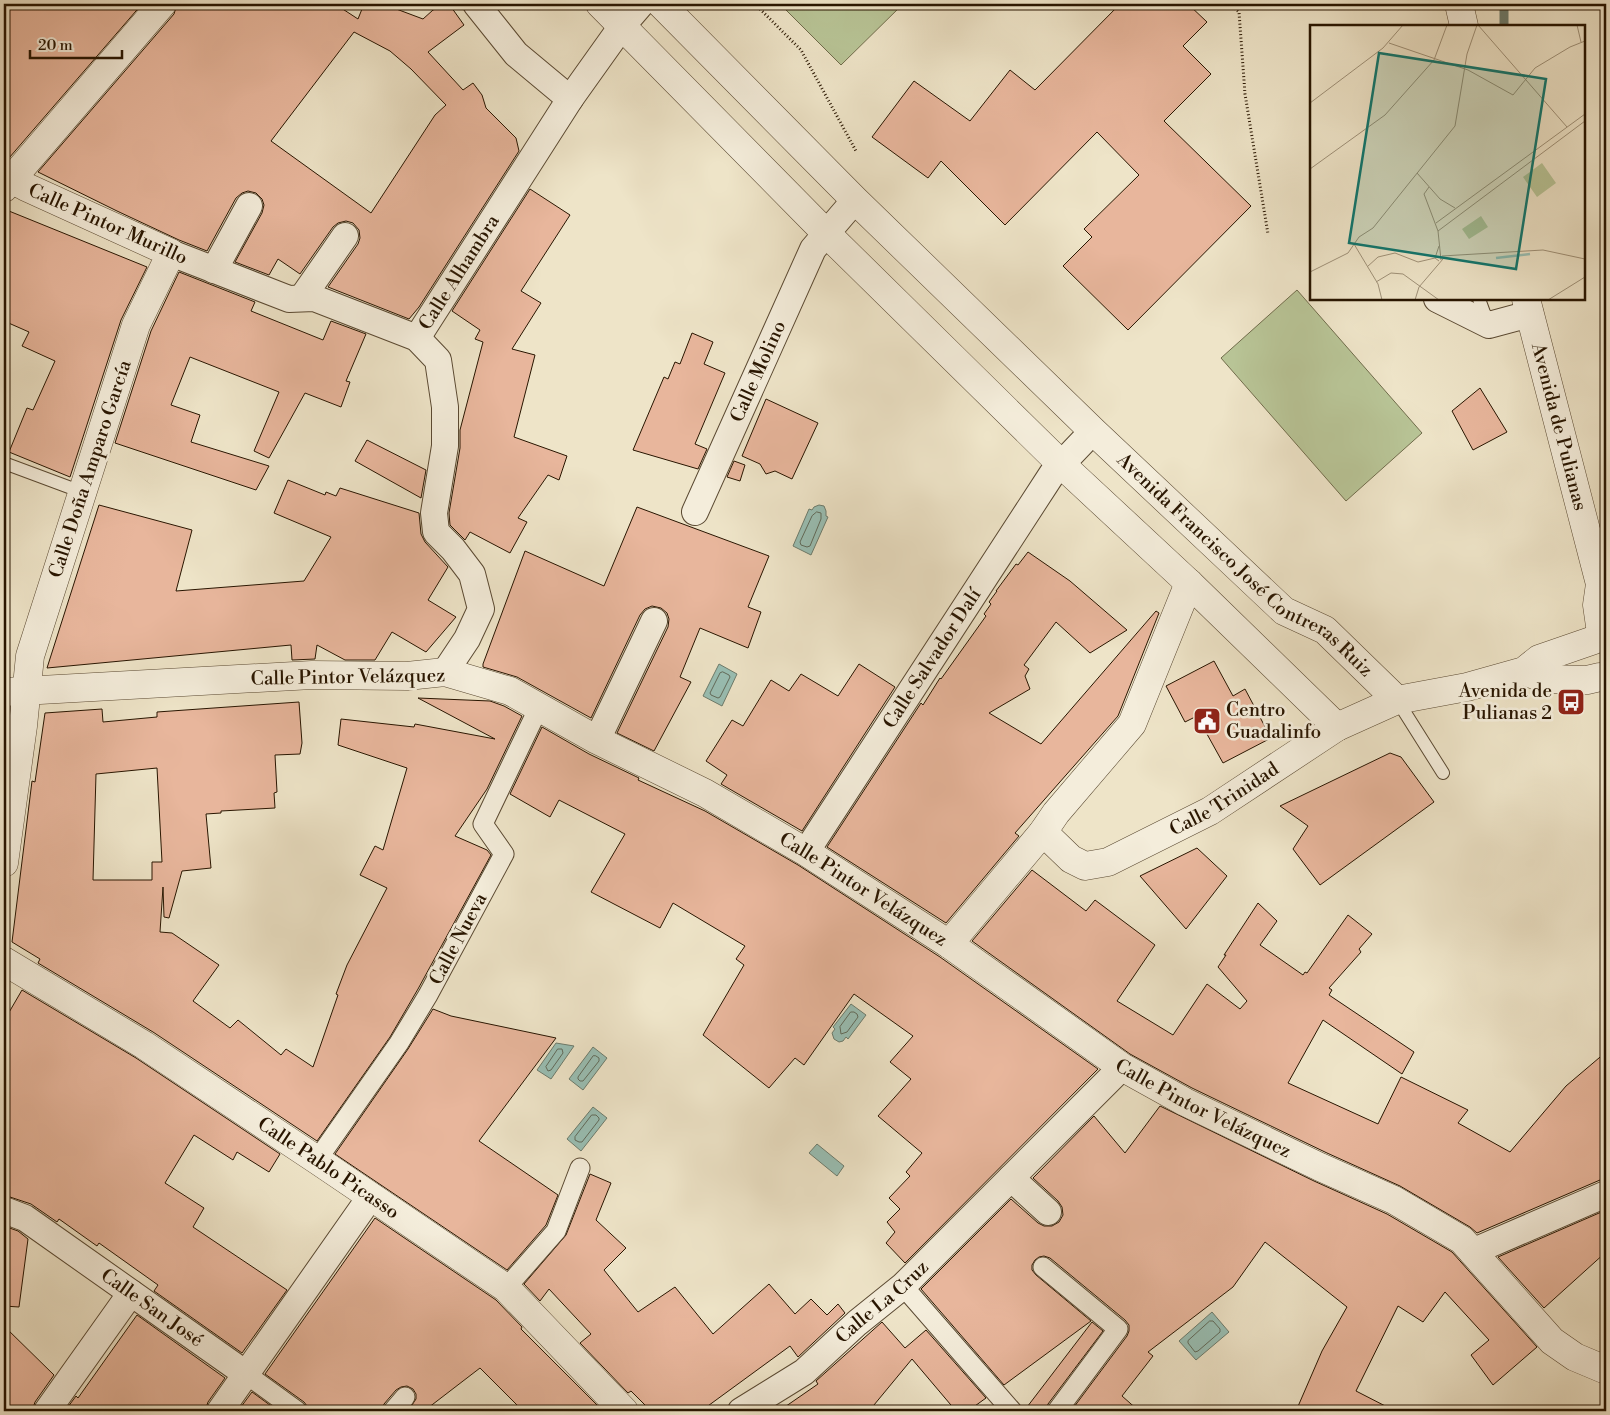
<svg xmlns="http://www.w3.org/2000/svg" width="1610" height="1415" viewBox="0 0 1610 1415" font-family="'Libre Bodoni',serif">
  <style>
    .green { fill: #b8c496; stroke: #706c4b }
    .water { fill: #99bfb4; stroke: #6c7b6c }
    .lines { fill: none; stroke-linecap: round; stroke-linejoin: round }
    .shore { stroke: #606a5a; stroke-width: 1 }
    .stream { stroke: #6c7b6c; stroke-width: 9 }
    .building { fill: #e8b69c; stroke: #281500; fill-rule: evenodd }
    .service-casing { stroke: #5a4932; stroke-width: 14 }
    .pedestrian-casing { stroke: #5a4932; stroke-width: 21 }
    .minor-casing { stroke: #5a4932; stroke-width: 28 }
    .tertiary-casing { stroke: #5a4932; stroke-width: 29 }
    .path { stroke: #281500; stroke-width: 3; stroke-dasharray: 1 2.5; stroke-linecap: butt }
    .service { stroke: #f4eddb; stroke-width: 12 }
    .pedestrian { stroke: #f4eddb; stroke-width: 19 }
    .minor { stroke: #f4eddb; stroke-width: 26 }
    .tertiary { stroke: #f4eddb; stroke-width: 28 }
    .labels { text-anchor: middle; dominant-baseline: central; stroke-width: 5; stroke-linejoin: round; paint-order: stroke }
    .street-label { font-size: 19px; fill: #281500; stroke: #f4eddb }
    .poi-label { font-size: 19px; fill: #281500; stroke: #f4eddb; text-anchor: end }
    .inset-river { fill: none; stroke: #99bfb4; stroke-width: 2.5 }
    .inset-road { fill: none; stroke: #9f9178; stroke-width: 1 }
    .view { fill: #0f766e; fill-opacity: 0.15; stroke: #0f766e; stroke-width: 2.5 }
    .inset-edge { fill: none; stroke: #281500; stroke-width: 2.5 }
  </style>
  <rect width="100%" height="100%" fill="#eee4c8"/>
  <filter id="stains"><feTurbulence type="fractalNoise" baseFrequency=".004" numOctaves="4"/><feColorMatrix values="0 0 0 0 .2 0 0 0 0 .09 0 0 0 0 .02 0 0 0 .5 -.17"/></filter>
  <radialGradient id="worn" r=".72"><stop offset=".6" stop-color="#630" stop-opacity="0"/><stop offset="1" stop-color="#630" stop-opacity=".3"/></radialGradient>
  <path class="green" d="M780,4H903L841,65Z
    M1297,290L1422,433L1346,501L1221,358Z"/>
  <path class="water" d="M819,505L824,506L826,511V516L828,517L811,555L793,546L809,509L812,510L814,507Z
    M719,664L737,674L722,706L703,696Z
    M851,1004L866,1015L848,1039L846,1037L843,1041L839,1042L834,1039L832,1033L835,1029L833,1027Z
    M556,1043L574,1046L551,1079L537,1070Z
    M593,1047L607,1058L583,1090L569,1079Z
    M593,1107L607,1118L581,1151L567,1139Z
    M817,1144L844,1166L837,1176L809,1153Z
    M1212,1312L1229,1332L1196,1360L1179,1341Z"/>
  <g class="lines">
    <path class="shore" d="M817,512L821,513V519L810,546L807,547L801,545L800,542L812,516Z
      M723,672L729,675L730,677L720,697L718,698L711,695L710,693L720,673Z
      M851,1012H854L857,1014L858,1017L847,1032L841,1034L840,1027Z
      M558,1049H562L563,1053L551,1070L548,1071L546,1067Z
      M596,1056L599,1058V1061L583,1081H580L578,1079V1077L593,1056Z
      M592,1115H596L599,1118V1120L582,1142H579L575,1140V1137Z
      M1210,1321H1213L1220,1329V1332L1198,1351L1195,1352L1188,1343V1341Z"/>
    <path class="stream" d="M1504,4V26"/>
  </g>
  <path class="building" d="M4,4H142L9,158L4,156Z
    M177,4H335L358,19L364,4H383L423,19L433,10L446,4H449L464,25L428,52L463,90L473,83L482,95L486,108L516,138L519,151L419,307L409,319L328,287L358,244L360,238L359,230L353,223L346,221L338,223L333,227L300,274L278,259L269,275L235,262L262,213L264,205L262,199L256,193L248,191L242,193L236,198L207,251L179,240L117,211L38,172L174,14ZM354,32L390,51L411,69L446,105L435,115L371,213L271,141Z
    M1120,4H1188L1207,22L1183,46L1211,74L1164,121L1251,206L1128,330L1063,266L1092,237L1084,229L1139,175L1097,132L1005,225L941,161L928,178L872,137L914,81L970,121L1010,70L1035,90Z
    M530,189L570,215L521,291L541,303L512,349L535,355L514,437L567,456L559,480L548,475L518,518L527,522L510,553L470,532L465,540L450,525L449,513L460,448V430L483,342L475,339L480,330L452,311Z
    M4,209L147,267L121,320L70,477L9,452L27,408L33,410L55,361L22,346L29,332L4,321Z
    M179,272L255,302L251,311L323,340L331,321L366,334L346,381L350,382L341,407L305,393L269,458L254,451L279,392L190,357L171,405L200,415L191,442L269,466L256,490L115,443L151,331Z
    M692,333L713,342L704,364L725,373L695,444L707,449L698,469L633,450L664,377L668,379L675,362L680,364Z
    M1480,388L1507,432L1473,450L1452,411Z
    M766,399L818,423L792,479L775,471L766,474L760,464L742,456Z
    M367,440L426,470L421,498L355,461Z
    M734,461L745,465L740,481L727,477Z
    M288,480L325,495L326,492L336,496L340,488L419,513L421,534L425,542L448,567L428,600L456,617L426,652L392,632L375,660H345L317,645L315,659L292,660L291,645L47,668L99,505L192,530L176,591L304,581L331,537L274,513Z
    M637,507L769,556L748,607L761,612L748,648L700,628L680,677L691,682L654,751L617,733L668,627L669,619L667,613L661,608L652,606L645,609L640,615L591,718L517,677L483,667V664L525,551L604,586Z
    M1028,552L1070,581L1127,630L1090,653L1056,622L1024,665L1029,669L1025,676L1030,689L989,713L1041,744L1156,611L1159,613L1118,716L1015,833L1019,836L946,923L827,847L921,703L923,705L940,678L941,679L986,616L984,614L991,604L989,602L997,591H996L1016,564L1018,565Z
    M1214,661L1233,696L1245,689L1271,738L1223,763L1197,716L1185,722L1166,686Z
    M859,664L895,687L802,831L721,784L727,775L706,761L732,720L743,726L771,680L789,691L801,674L838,696Z
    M418,698L490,701L504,706L522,716L487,789L455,836L487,850L491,855L418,989L390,1037L317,1141L153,1032L38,963L40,959L12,942L32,781L35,782L45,713L102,709L103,722L157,717V712L299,702L302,743L300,754L275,755L277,792L274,793L275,808L221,811V813L206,814L211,868L182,871L169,918L164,917L163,887L160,932L172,933L219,965L193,1001L230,1028L238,1020L281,1055L286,1049L313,1067L338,995L336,994L347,965L387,888L360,875L375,846L383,850L407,768L338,745L341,719L414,727L415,724L495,739ZM157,768L162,862H152V880H93L96,774Z
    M542,727L589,754L639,778L638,780L705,811L798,865L940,957L1098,1069L905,1263L886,1243L895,1232L887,1222L900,1209L889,1198L910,1176L906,1172L922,1153L878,1116L911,1079L890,1062L913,1036L854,994L804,1065L795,1058L769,1088L703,1035L744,965L736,959L745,946L673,903L660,928L591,892L625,834L559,800L550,817L510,794Z
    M1390,753L1401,757L1434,802L1320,885L1293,849L1308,826L1280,806Z
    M1197,848L1227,876L1186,929L1140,876Z
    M1032,870L1086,911L1095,900L1155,945L1117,1001L1173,1035L1207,984L1240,1009L1247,1001L1218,967L1226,955H1224L1258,903L1277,921L1260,945L1303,975L1305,972L1307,973L1348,915L1372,934L1359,949L1361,952L1329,988L1332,990L1329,995L1414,1052L1402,1074L1323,1020L1288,1083L1378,1124L1401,1077L1468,1110L1458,1123L1510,1152L1566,1086L1606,1052V1179L1600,1180L1477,1233L1470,1227L1400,1186L1327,1153L1192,1088L1130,1054L972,941Z
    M22,990L136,1058L280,1154L269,1172L237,1152L233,1160L194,1135L165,1183L204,1208L193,1227L287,1290L242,1353L154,1291L158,1285L99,1243L97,1246L59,1219L57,1222L31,1204L4,1195V1021Z
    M433,1009L451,1016L556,1038L479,1141L558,1195L546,1225L507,1270L335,1154L408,1049Z
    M1160,1106L1314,1181L1387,1214L1452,1252L1537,1347L1493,1385L1471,1355L1489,1340L1445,1292L1423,1322L1398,1306L1356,1391L1395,1411H1296L1322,1351L1347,1307L1265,1242L1233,1287L1148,1352L1153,1356L1122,1396L1139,1411H1071L1127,1336L1129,1331V1325L1125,1320L1050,1258L1044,1256L1039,1257L1035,1260L1032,1265V1270L1036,1275L1091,1321L1004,1385L921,1289L1011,1199L1038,1223L1044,1226H1052L1059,1222L1063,1215L1062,1207L1058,1201L1033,1178L1094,1116L1125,1153Z
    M590,1174L611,1183L596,1220L626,1248L604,1270L638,1312L675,1287L713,1334L769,1284L795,1314L811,1299L827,1315L838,1304L845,1313L798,1357L790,1346L701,1411H651L631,1391L628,1393L580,1343L591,1334L549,1289L540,1301L524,1284L566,1235Z
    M1606,1210V1252L1544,1308L1498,1257Z
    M375,1218L496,1300L522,1327L521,1329L602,1410L523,1411L480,1368L424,1411H408L416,1399V1394L413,1389L407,1386L401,1387L396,1390L384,1404L382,1411H308L307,1406L304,1402L265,1374Z
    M4,1226L18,1231L28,1239L19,1307L4,1306Z
    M137,1315L225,1378L208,1402L205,1411H65L76,1396L78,1398Z
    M882,1322L905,1348L926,1330L986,1398L968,1411H956L912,1359L869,1411H779L818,1384L816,1381Z
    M1092,1322L1103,1331L1048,1404L1046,1411H1024Z
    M4,1326L54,1375L35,1402L32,1411H4Z
    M252,1392L278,1411H238Z"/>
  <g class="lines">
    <defs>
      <path id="service" d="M1479,299L1487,321
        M4,463L82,492
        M1397,700L1443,773"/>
      <path id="pedestrian" d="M317,1160L399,1043L428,995L504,854L483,824L539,707
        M1043,1267L1118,1329L1057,1411
        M903,1286L1012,1411
        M506,1288L556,1231L580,1168
        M246,1374L297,1411
        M393,1411L405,1397"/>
      <g id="minor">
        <path d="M476,4L516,54L570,99"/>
        <path d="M171,253L289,299L314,298L417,338L438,360L445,407V446L434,513L436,532L453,549L472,574L481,609L467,639L445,672"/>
        <path d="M214,270L249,206"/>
        <path d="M302,298L345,236"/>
        <path d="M1437,299L1489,325L1530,314"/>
        <path id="s1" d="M417,338L570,99L622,26L641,4"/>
        <path id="s2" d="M695,512L813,249L855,200"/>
        <path d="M597,740L654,621"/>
        <path id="s3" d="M806,852L1052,474L1093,431"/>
        <path d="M1011,1178L1048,1212"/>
        <path id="s4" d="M4,1210L25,1218L246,1374"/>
        <path d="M1472,1252L1606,1194"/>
        <path d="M47,1411L131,1293"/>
        <path d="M220,1411L371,1196"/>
        <path id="s5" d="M741,1411L804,1372L857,1323L903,1286L1122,1067"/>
      </g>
      <g id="tertiary">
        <path d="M600,4L826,233L1061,464L1189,583L1337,727"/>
        <path id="s6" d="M661,4L855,200L1093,431L1284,611L1325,630L1397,700"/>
        <path d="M1459,4L1464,26"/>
        <path d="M4,175L26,187L171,253L136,325L30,656L23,726L4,863"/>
        <path d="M4,188L162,4"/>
        <path id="s7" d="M1526,299L1600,584L1597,605L1601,633"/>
        <path d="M1524,671L1545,679L1587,680L1600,677"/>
        <path id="s8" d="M4,692L312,675L407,676L445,672L510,691L597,740L705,793L806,852L949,944L1122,1067L1185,1102L1320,1167L1394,1200L1462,1240L1552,1341L1575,1357L1606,1370"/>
        <path id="s9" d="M1043,832L1071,859L1085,866L1108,862L1210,811L1337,727L1397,700L1467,687L1524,671L1539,659L1594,640"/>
        <path d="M949,944L1043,832L1056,813L1132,724L1189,583"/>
        <path id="s10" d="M4,961L144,1045L317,1160L506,1288L624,1411"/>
      </g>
    </defs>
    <use href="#service" class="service-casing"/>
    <use href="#pedestrian" class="pedestrian-casing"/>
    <use href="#minor" class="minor-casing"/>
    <use href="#tertiary" class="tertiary-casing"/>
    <path class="path" d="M755,4L801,50L856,151
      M1229,4L1239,12L1245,94L1268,234"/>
    <use href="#service" class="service"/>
    <use href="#pedestrian" class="pedestrian"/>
    <use href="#minor" class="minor"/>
    <use href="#tertiary" class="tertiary"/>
  </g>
  <defs>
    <symbol id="bus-square" viewBox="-11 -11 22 22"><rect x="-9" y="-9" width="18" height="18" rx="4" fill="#8f2418" stroke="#f4eddb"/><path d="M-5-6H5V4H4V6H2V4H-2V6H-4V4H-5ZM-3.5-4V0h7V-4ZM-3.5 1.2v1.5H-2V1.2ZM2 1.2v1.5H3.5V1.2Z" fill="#fff"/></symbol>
    <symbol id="civic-square" viewBox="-11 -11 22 22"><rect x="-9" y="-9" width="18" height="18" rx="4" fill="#8f2418" stroke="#f4eddb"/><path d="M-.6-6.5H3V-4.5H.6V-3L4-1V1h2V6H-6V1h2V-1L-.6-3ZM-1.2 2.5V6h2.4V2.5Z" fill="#fff"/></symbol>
  </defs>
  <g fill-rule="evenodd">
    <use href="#bus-square" x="1555" y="686" width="32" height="32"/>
    <use href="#civic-square" x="1191" y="705" width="32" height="32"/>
  </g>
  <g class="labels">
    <g class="street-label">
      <text transform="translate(108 224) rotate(24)">Calle Pintor Murillo</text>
      <text stroke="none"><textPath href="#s1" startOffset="78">Calle Alhambra</textPath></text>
      <text stroke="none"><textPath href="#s2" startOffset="154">Calle Molino</textPath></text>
      <text stroke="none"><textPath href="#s7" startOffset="132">Avenida de Pulianas</textPath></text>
      <text transform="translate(90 469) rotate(-72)">Calle Doña Amparo García</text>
      <text stroke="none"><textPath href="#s6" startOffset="811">Avenida Francisco José Contreras Ruiz</textPath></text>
      <text stroke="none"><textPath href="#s3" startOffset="231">Calle Salvador Dalí</textPath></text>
      <text transform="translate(348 677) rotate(-1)">Calle Pintor Velázquez</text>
      <text stroke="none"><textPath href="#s9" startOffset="210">Calle Trinidad</textPath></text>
      <text stroke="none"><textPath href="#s8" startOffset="915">Calle Pintor Velázquez</textPath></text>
      <text transform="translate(458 939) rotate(-62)">Calle Nueva</text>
      <text stroke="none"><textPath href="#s8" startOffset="1320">Calle Pintor Velázquez</textPath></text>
      <text stroke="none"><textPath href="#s10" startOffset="385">Calle Pablo Picasso</textPath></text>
      <text stroke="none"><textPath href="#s5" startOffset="179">Calle La Cruz</textPath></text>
      <text stroke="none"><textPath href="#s4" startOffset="178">Calle San José</textPath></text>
    </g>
    <g class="poi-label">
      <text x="1552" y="691">Avenida de<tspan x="1552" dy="22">Pulianas 2</tspan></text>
      <text x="1226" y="710" text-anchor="start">Centro<tspan x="1226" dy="22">Guadalinfo</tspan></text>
    </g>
  </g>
  <g transform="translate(1310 25)">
    <rect width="275" height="275" fill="#eee4c8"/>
    <path d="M232,138L246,158L227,172L213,152ZM171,191L178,202L159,214L152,204Z" fill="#b8c496"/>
    <path class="inset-river" d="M186,233L220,229"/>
    <path class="inset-road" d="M168,0L257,102M267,0L271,17M79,18L158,45L203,70L225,43L260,22L275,16M0,78L73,23L93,0M0,144L75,90L124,35L137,0M107,148L130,174L145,183M119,162L114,169L128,206L131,235M126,198L275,89M128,206L275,96M44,219L68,259L72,275M129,221L125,233L129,236M132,231L233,225L275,234M57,242L68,232L85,228L108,237L125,233M0,247L38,228L49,212L63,203L145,101L157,29L167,0M66,257L81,248L93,249L129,275M105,275L109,262L133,234M238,275L275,252"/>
    <path class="view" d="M69,28L236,54L206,244L39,218Z"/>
    <rect width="275" height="275" class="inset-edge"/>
  </g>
  <rect width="1610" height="1415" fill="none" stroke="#eee4c8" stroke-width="20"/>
  <rect x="5" y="5" width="1600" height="1405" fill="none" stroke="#281500" stroke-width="2.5"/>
  <rect x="10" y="10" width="1590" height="1395" fill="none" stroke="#281500"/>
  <path d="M30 50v8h92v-8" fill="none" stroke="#281500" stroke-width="2.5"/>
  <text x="38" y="50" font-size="15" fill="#281500" stroke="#f4eddb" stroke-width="4" paint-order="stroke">20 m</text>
  <rect width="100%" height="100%" filter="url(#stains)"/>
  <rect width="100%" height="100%" fill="url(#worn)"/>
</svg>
